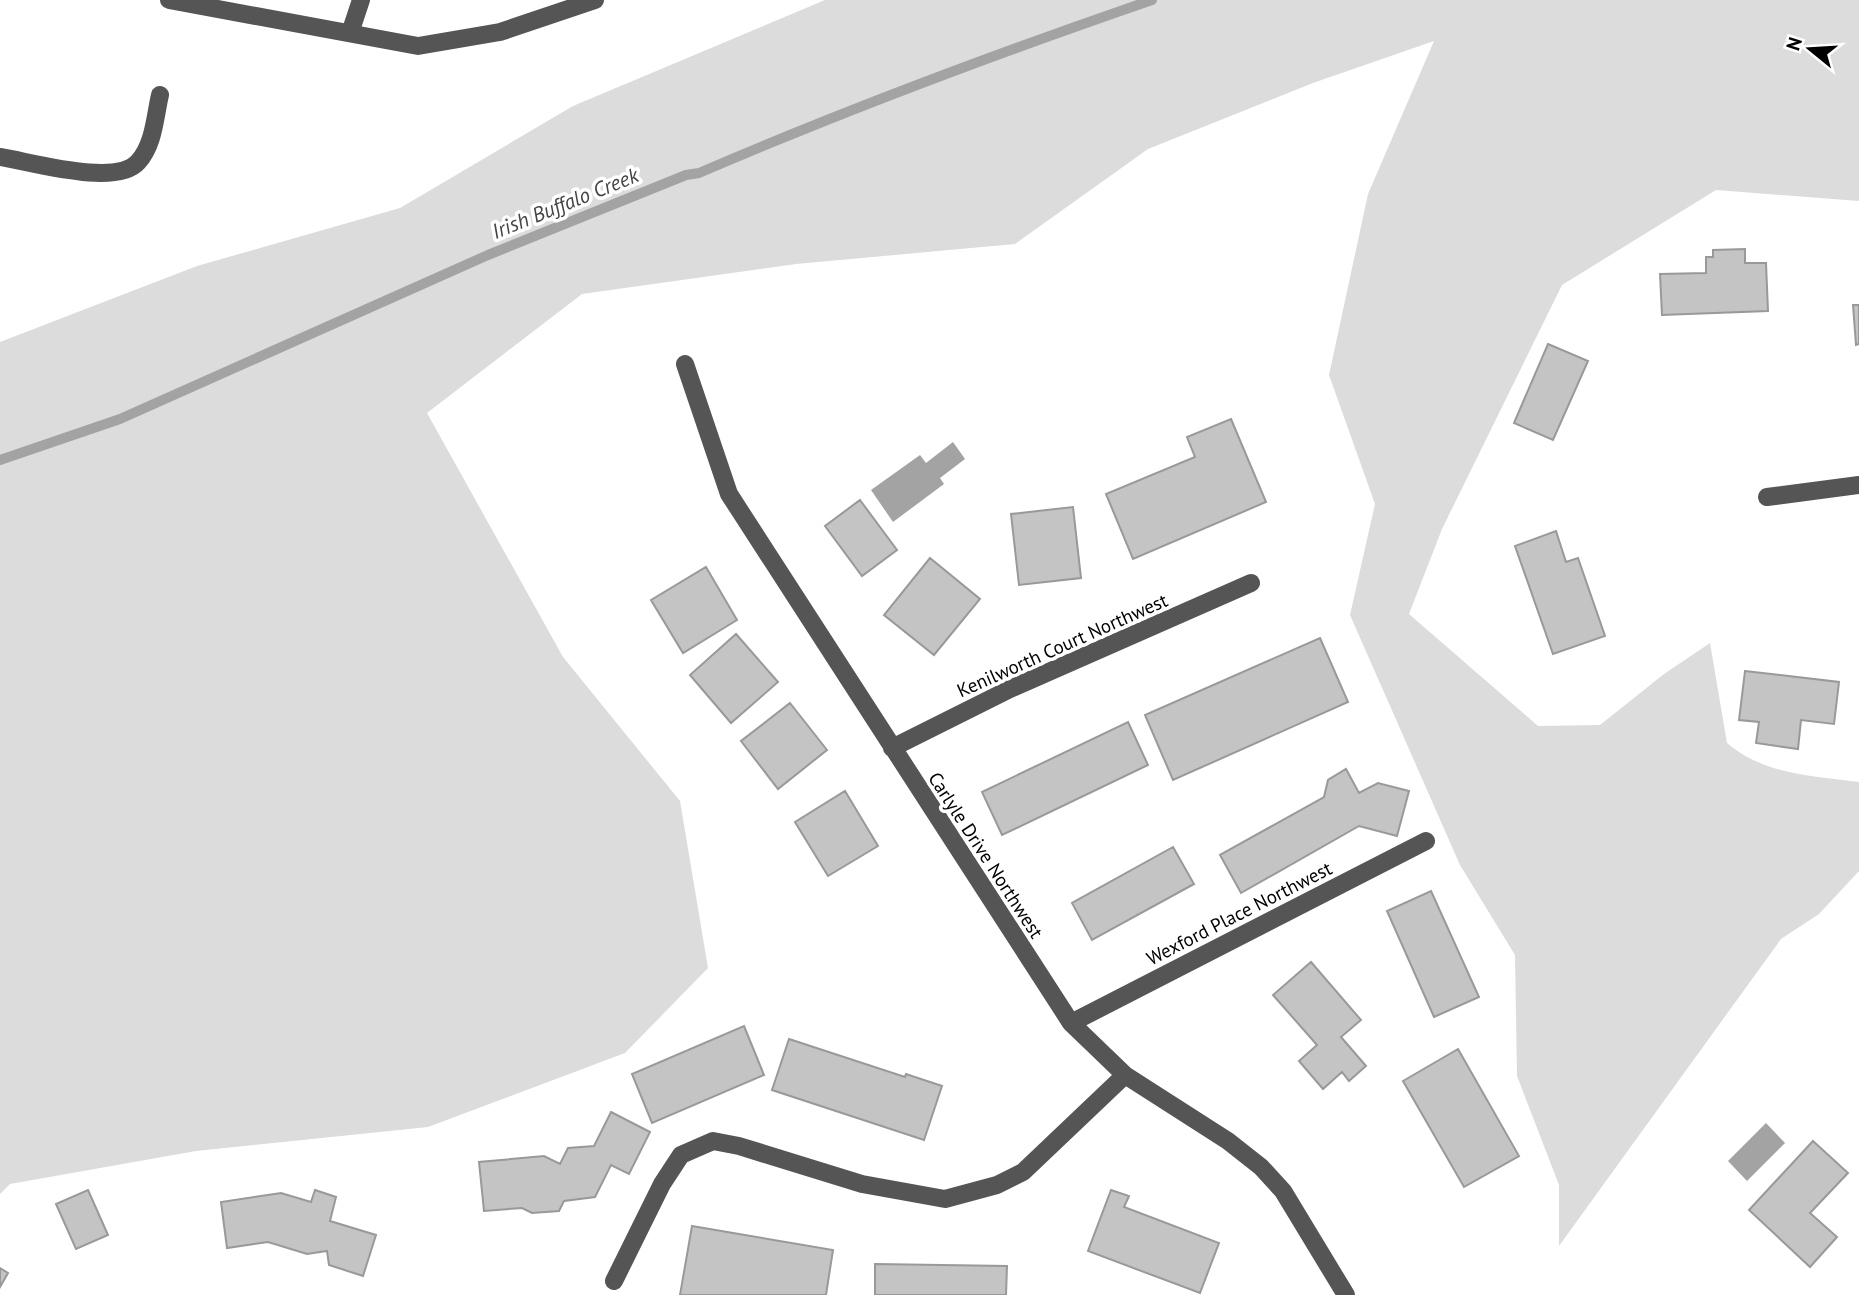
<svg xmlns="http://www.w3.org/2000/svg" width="1859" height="1295" viewBox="0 0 1859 1295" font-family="'PT Sans',sans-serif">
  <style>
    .green { fill: #dcdcdc }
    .water { fill: #a3a3a3 }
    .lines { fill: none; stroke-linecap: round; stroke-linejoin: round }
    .stream { stroke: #a3a3a3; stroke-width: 10 }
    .building { fill: #c4c4c4; stroke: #999; stroke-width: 2 }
    .minor { stroke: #555; stroke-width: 18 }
    .labels { text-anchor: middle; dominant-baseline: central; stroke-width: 7; stroke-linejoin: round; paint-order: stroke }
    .street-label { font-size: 19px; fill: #000; stroke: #fff }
    .water-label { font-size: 21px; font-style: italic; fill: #444; stroke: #fff }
  </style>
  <rect width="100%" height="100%" fill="#fff"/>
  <path class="green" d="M825,0H1859V201L1716,190L1562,285L1442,529L1409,614L1538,726L1600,725L1664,674L1710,643L1727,743C1765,775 1812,776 1859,782V871L1819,914L1781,939L1559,1246V1185L1517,1076L1515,955L1460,865L1350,615L1375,504L1329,375L1368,194L1434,41L1313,83L1148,149L1015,244L796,264L582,294L427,413L563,657L680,801L708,968L625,1053L428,1127L196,1151L10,1184L0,1194V342L197,266L400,208L573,106Z"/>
  <path class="water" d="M953,442L965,459L940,478L944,484L893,522L871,490L920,455L926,463Z
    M1766,1123L1785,1143L1747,1181L1728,1161Z"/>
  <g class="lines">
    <path class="stream" d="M0,460L120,419L488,255L686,175L699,173C848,109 998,53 1152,0"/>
  </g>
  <path class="building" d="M1745,249V263H1766L1768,311L1662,315L1660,274L1706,273V257H1713V250Z
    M1853,305H1859V344L1856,345Z
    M1548,344L1588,361L1553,440L1514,423Z
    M1231,419L1266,502L1133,559L1106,494L1195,457L1187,437Z
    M860,500L897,550L862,576L825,526Z
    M1073,507L1081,578L1019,585L1011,514Z
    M1556,531L1566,562L1578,558L1605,636L1553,654L1515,546Z
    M930,558L980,599L934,655L884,615Z
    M706,567L737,620L683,653L651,600Z
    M736,634L778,682L731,723L690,675Z
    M1320,638L1348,702L1173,780L1145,715Z
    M1745,671L1839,682L1834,724L1801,720L1798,749L1756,743L1759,722L1739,720Z
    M790,703L827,750L778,789L741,741Z
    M1128,722L1148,765L1002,835L982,792Z
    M1346,769L1359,793L1378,783L1409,791L1397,836L1359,826L1241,893L1220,855L1324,797L1328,780Z
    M845,791L878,846L828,876L795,822Z
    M1173,847L1194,884L1092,940L1072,903Z
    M1431,891L1479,997L1434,1017L1387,911Z
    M1311,962L1361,1020L1341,1037L1366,1066L1349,1081L1342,1072L1323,1089L1299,1061L1317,1045L1273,995Z
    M744,1026L764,1075L652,1123L632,1074Z
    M789,1039L905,1077L906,1074L942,1086L924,1140L772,1090Z
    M1458,1049L1519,1156L1464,1187L1403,1081Z
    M611,1112L650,1132L629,1174L611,1165L595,1197L564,1201L559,1211L532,1213L522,1208L484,1211L479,1162L544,1156L560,1164L568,1148L594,1146Z
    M1813,1141L1848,1173L1810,1213L1837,1237L1810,1267L1749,1210Z
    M88,1190L108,1235L76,1249L56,1204Z
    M315,1190L336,1197L330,1221L376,1235L363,1276L329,1265L327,1251L307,1254L268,1242L227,1248L221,1202L281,1193L311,1202Z
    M1111,1190L1129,1196L1124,1207L1219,1243L1200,1293L1088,1251Z
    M692,1226L833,1250L826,1295H680Z
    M875,1264L1007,1266L1006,1295H875Z
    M0,1268L8,1273L0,1287Z"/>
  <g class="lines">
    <path class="minor" d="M169,0L418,46L500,32L595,0
      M350,33L361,0
      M0,157C32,162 116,187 138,162C154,145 155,116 160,95
      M685,364L729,494L1071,1023L1125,1075L1228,1141L1261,1167L1283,1191L1346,1295
      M1767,497L1859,485
      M892,748L1010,689L1251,583
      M1071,1023L1426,841
      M614,1281L662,1184L681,1155L713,1141L739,1146L862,1184L945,1199L997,1185L1023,1172L1125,1075"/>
  </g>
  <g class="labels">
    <g class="street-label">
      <text transform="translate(1062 645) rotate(-24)">Kenilworth Court Northwest</text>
      <text transform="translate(986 855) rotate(57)">Carlyle Drive Northwest</text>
      <text transform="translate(1239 913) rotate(-27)">Wexford Place Northwest</text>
    </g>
    <g class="water-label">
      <text transform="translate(565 203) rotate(-22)">Irish Buffalo Creek</text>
    </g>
  </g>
  <g transform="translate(1810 49) rotate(288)" stroke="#ffffff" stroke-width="5" paint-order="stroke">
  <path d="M0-5L12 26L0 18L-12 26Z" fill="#000000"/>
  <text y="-10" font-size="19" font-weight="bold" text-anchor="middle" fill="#000000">N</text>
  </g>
</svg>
